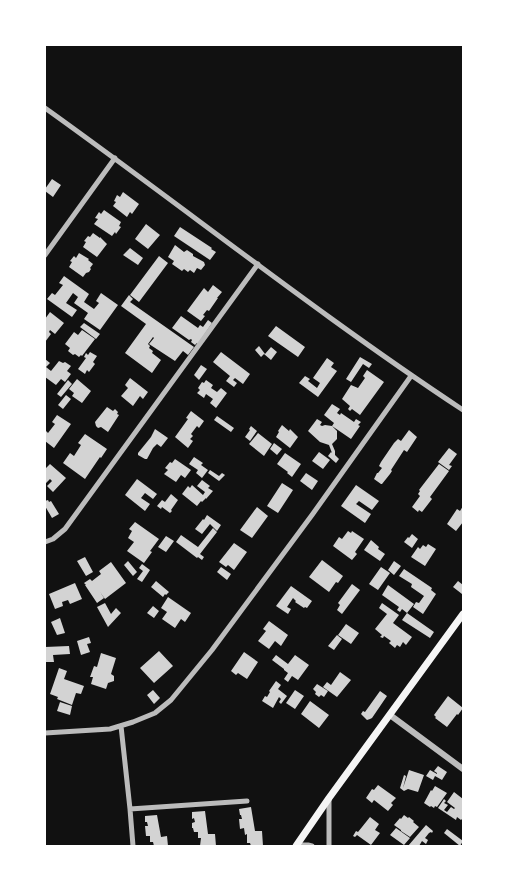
<svg xmlns="http://www.w3.org/2000/svg" width="508" height="891" viewBox="0 0 508 891" font-family="'Sofia Sans Condensed',sans-serif">
  <style>
    .building { fill: #d3d3d3 }
    .lines { fill: none; stroke-linecap: round; stroke-linejoin: round }
    .minor { stroke: #bcbcbc; stroke-width: 5 }
    .tertiary { stroke: #bcbcbc; stroke-width: 6 }
    .secondary { stroke: #f5f5f5; stroke-width: 7 }
  </style>
  <rect width="100%" height="100%" fill="#111"/>
  <path class="building" d="M52,179L61,185L53,197L45,191V189Z
    M123,192L139,204L132,214L130,212L127,217L113,206L116,202L114,201L117,195L120,197Z
    M104,210L121,222L119,226L121,227L116,234L115,232L112,236L94,224L98,219L95,218L99,212L101,214Z
    M146,224L160,235L148,249L135,239Z
    M180,227L212,248L211,249L216,252L210,260L174,236Z
    M93,233L100,238V237L107,244L97,257L83,247L86,242L84,241L88,236L90,237Z
    M175,245L184,252L187,250L193,254V256L204,262L205,265L201,270L197,268L194,273L190,270L188,272L184,269L182,271L172,264L174,261L168,257Z
    M130,248L143,258L138,265L123,255Z
    M79,253L89,259L88,260L93,264L90,268L91,269L89,272L86,273L83,277L69,267L72,262L70,261L74,256L76,258Z
    M159,256L168,263L139,302L130,295Z
    M64,276L89,294L84,302L94,309L99,303L96,301L101,293L118,305L100,330L84,319L88,313L74,303L78,297L73,293L66,303L77,310L72,317L47,299L52,293L55,295L63,285L59,283Z
    M213,285L222,292L217,298H218L209,311L207,310L203,315L205,316L201,321L187,311L204,288L208,292Z
    M129,295L133,299L130,302L194,347L188,355L183,351L175,361L149,344L154,338L153,337L148,344L150,346L149,348L153,351L152,353L161,360L152,373L125,353L146,324L121,306Z
    M50,312L64,323L55,334L50,330L49,332L51,334L45,342V319Z
    M181,316L198,328L200,325L203,327L208,320L212,323L198,344L197,343L195,345L191,342L192,340L191,339L189,340L172,328Z
    M84,323L100,334L96,339L80,327Z
    M276,326L305,347L298,357L268,336Z
    M82,330L95,339L82,356L81,355L79,357L75,354L73,355L68,351L70,348L65,344L74,332L78,335Z
    M259,346L265,354L271,347L277,352L271,360L264,354L261,357L255,350Z
    M90,352L97,356L93,362L95,364L89,372L87,370L85,374L78,369L86,358L84,357L86,353L88,355Z
    M221,352L250,374L243,384L235,378L233,380L237,383L234,387L226,381L230,376L213,362Z
    M360,357L372,364L369,368L363,364L351,382L346,379Z
    M327,358L334,363L331,367L337,371L318,397L299,383L305,376L310,379L308,381L317,388L320,383L313,378Z
    M45,359L50,363L46,367L51,371L59,361L63,363L65,362L71,366L67,371L71,374L65,382L61,379L56,385L45,377Z
    M201,365L207,369L199,380L194,375Z
    M367,370L384,382L360,415L352,409L350,411L348,409L350,406L342,399L351,385L358,388L365,378L363,376Z
    M130,378L148,392L143,399L140,396L133,406L121,396L128,388L125,385Z
    M77,379L91,391L82,403L72,396L74,393L69,389Z
    M68,380L72,384L61,397L57,394Z
    M206,380L213,385L211,388L217,392L221,388L227,393L216,408L210,403L213,399L206,394L204,398L197,393L200,390L198,388L202,382L204,383Z
    M66,395L71,399L63,409L58,405Z
    M332,404L340,409L337,413L340,415L341,413L354,422L356,419L361,422L358,425L360,426L351,439L332,426L334,423L324,415Z
    M107,407L113,411L115,409L118,412L117,414L119,415L108,432L101,427L98,428L96,426L95,422Z
    M191,411L204,421L199,428L197,426L191,434L193,436L190,439L193,441L188,448L175,437L188,419L186,418Z
    M57,415L71,424L54,448L45,441V432L46,431L48,433L55,424L52,422Z
    M217,416L234,428L231,432L214,420Z
    M317,419L322,422L320,425L322,426L325,425L332,426L337,431V439L332,444L335,451V455L339,459L336,463L328,456L331,452L332,453L329,445L320,442L308,431Z
    M282,425L289,431L290,429L298,437L290,448L276,437L279,432L278,431Z
    M251,426L257,431L250,441L245,437L250,430L249,429Z
    M155,429L168,438L161,447L157,444L153,448L147,459H145L138,455V453L151,437Z
    M409,430L417,437L407,452L404,450L391,470L392,471L390,474L382,484H381L374,479L377,473H378L382,468L379,466L381,462L394,443L398,439L401,441Z
    M258,433L272,444L264,456L249,444Z
    M85,434L107,449L101,458L100,457L85,479L63,463L70,453L74,456L81,445L78,443Z
    M274,443L282,449L277,455L270,449Z
    M449,448L457,454L449,465L452,466L449,470L438,462Z
    M319,452L330,460L323,469L312,461Z
    M285,453L301,464L292,477L287,473L288,472L277,464Z
    M194,457L203,463L201,465L208,470L202,478L196,473L198,470L189,464Z
    M175,459L191,470L185,478L181,475L176,482L164,474L168,470L165,468L170,462L172,463Z
    M50,464L66,478L53,492L47,486L52,481L50,479L45,484V469Z
    M439,464L449,471L430,497L432,499L422,512L419,510L418,512L412,507L420,496L418,494L420,491L419,490Z
    M210,470L219,476L222,473L225,475L219,481L208,473Z
    M306,473L318,481L312,490L300,481Z
    M137,479L157,494L153,499L145,493L141,498L150,504L145,511L125,495Z
    M202,480L210,486L208,488L213,491L206,499V498L202,502L201,501L197,506L182,494L188,486L190,488L192,485L203,495L205,492L197,486Z
    M282,483L293,490L278,513L267,506Z
    M356,485L379,501L372,510L359,501L356,504L371,514L365,523L341,506Z
    M171,494L178,500L171,510L172,511L170,513L162,507L161,509L157,506L162,500L165,502Z
    M48,500L49,502L51,501L59,514L52,518L45,506V501Z
    M463,506V522L456,531L447,524L457,509L460,511Z
    M257,507L268,516L252,538L240,530Z
    M207,515L221,525L217,531L210,524L202,534L195,529L203,519L204,520Z
    M135,522L159,539L150,551L152,552L144,563L127,551L134,542L128,538L132,531L129,529Z
    M213,528L217,532L200,554L204,557L202,560L198,557L197,558L176,542L181,535L198,547Z
    M348,531L351,533L352,531L364,539L355,552L357,554L352,560L333,546L339,537L342,539Z
    M412,534L418,539L412,548L404,542L408,537L409,538Z
    M166,536L174,541L166,552L158,547Z
    M371,540L379,547L378,549L385,554L380,561L364,550Z
    M234,543L247,552L234,570L228,565L226,567L219,562Z
    M428,544L436,549L425,566L411,557L418,547L420,549L423,545L426,547Z
    M85,557L93,572L86,576L77,561Z
    M322,560L343,576L338,583L336,582L329,592L309,577Z
    M128,561L137,572L133,576L124,565Z
    M394,561L401,566L394,575L388,570Z
    M111,562L126,583L105,599L100,592L104,598L97,603L85,585H86L84,583L90,579L92,581L101,574L99,571Z
    M142,564L150,570L142,582L137,579L143,571L139,568Z
    M221,567L231,574L227,580L217,572Z
    M381,567L390,573L378,590L369,584Z
    M404,569L432,588L431,590L436,594L423,614L413,607L416,602L419,603L424,596L411,587L412,584L399,576Z
    M156,581L169,592L166,595L165,594L163,597L151,587Z
    M458,581L463,585L462,594L453,587Z
    M75,583L82,599L70,604L68,600L62,602L63,606L55,609L49,594Z
    M352,584L360,590L342,614L337,610L340,605L338,603Z
    M388,585L414,604L407,613L402,609L400,612L397,610L399,607L382,595Z
    M291,586L312,601L307,608L305,607L304,608L295,602L296,601L293,598L287,607L291,609L288,614L276,606Z
    M168,597L191,613L185,622L181,619L175,628L162,619L167,612L161,608Z
    M105,603L111,614L116,608L121,613L108,627L97,607Z
    M382,603L399,615L393,623L412,637L406,645L403,642L400,647L397,645L395,648L389,643L391,641L384,636L383,638L380,637L382,635L375,629L387,614L379,608Z
    M153,606L159,611L154,618L147,613Z
    M407,613L434,632L430,638L402,620Z
    M60,618L65,633L57,635L51,622Z
    M269,621L288,635L281,646L275,641L269,649L258,641L266,631L263,629Z
    M346,624L359,633L351,644L338,635Z
    M337,635L342,639L334,650L328,646Z
    M89,637L91,643L87,644L90,652L81,655L77,641Z
    M69,646L70,654L53,655L54,662H45V647Z
    M159,651L173,666L154,683L140,668Z
    M244,652L258,662L247,679L238,673L236,675L231,671Z
    M101,653L116,658L111,674L114,676V681L108,683L106,689L91,684L93,677H90L94,666L97,667Z
    M276,655L288,664L295,655L309,665L298,680L292,676L288,682L284,679L288,673L284,670V669L272,660Z
    M59,668L67,671L64,679L84,686L81,694L76,693L72,705L57,699L58,697L50,694Z
    M340,672L351,680L337,697L323,687L327,682L331,685Z
    M276,681L281,685L278,689L287,696L281,704L279,702L281,699L279,697L273,708L262,701L265,696L267,697L270,692L269,691Z
    M317,684L328,691L324,697L321,695L319,697L315,694L316,692L313,689Z
    M153,690L160,698L154,704L147,695Z
    M295,690L304,696L295,709L286,703Z
    M380,691L387,696L372,718L370,719L367,720L361,714L363,711L365,712Z
    M448,696L463,708L458,715L457,714L447,727L435,718L436,717L434,715Z
    M310,701L329,715L319,728L301,714Z
    M60,702L72,706L70,715L57,711Z
    M438,766L447,772L442,780L435,776L433,780L426,776L430,770L437,774V773L434,771Z
    M409,770L424,775L418,792L408,789L404,791L400,788L404,775L406,776L403,788Z
    M378,785L396,798L391,803L393,805L388,811L374,800L372,803L366,798L372,789L374,790Z
    M435,786L447,793L437,807L435,806L434,808L431,806L430,807L424,803L431,790L432,791Z
    M454,792L463,799V818L461,820L457,817L456,820L438,808L444,799L446,801L444,803L448,805L444,810L447,812L451,807L454,809L455,808L447,802Z
    M251,807L255,831H262L263,846H251L250,843H247V834L245,835L244,828L240,829L239,819H242L241,815H240L239,809Z
    M205,811L208,834H215L216,846H200L201,838H198V832H194L193,828H192V823L195,822L194,818L192,819V812Z
    M157,815L161,837L167,836L168,846H154L153,842H150V836H146L145,826H148L147,822H145V816Z
    M404,815L408,818L409,817L414,821L413,822L419,827L410,837L401,831V830L394,825L400,818L401,819Z
    M370,817L379,824L375,830L380,833L371,845L357,835L355,837L353,836L356,831L358,832Z
    M426,825L433,831L432,833L431,832L429,833L425,838L428,840L426,844L422,841L419,846H408Z
    M396,828L410,838L404,845L390,835Z
    M447,829L463,841L460,846L444,833Z"/>
  <g class="lines">
    <path class="minor" d="M45,108C185,208 319,315 463,410
      M45,255L115,158
      M45,542L53,539L65,529L258,264
      M121,726L130,809L133,846
      M45,733L110,729L133,722L155,713L171,700L212,650L312,515L411,376
      M130,809L247,801
      M297,845H308L312,846
      M329,846V799"/>
    <path class="tertiary" d="M390,715L463,769"/>
    <path class="secondary" d="M296,846L329,798L463,614"/>
  </g>
  <rect width="508" height="891" fill="none" stroke="#ffffff" stroke-width="92"/>
</svg>
